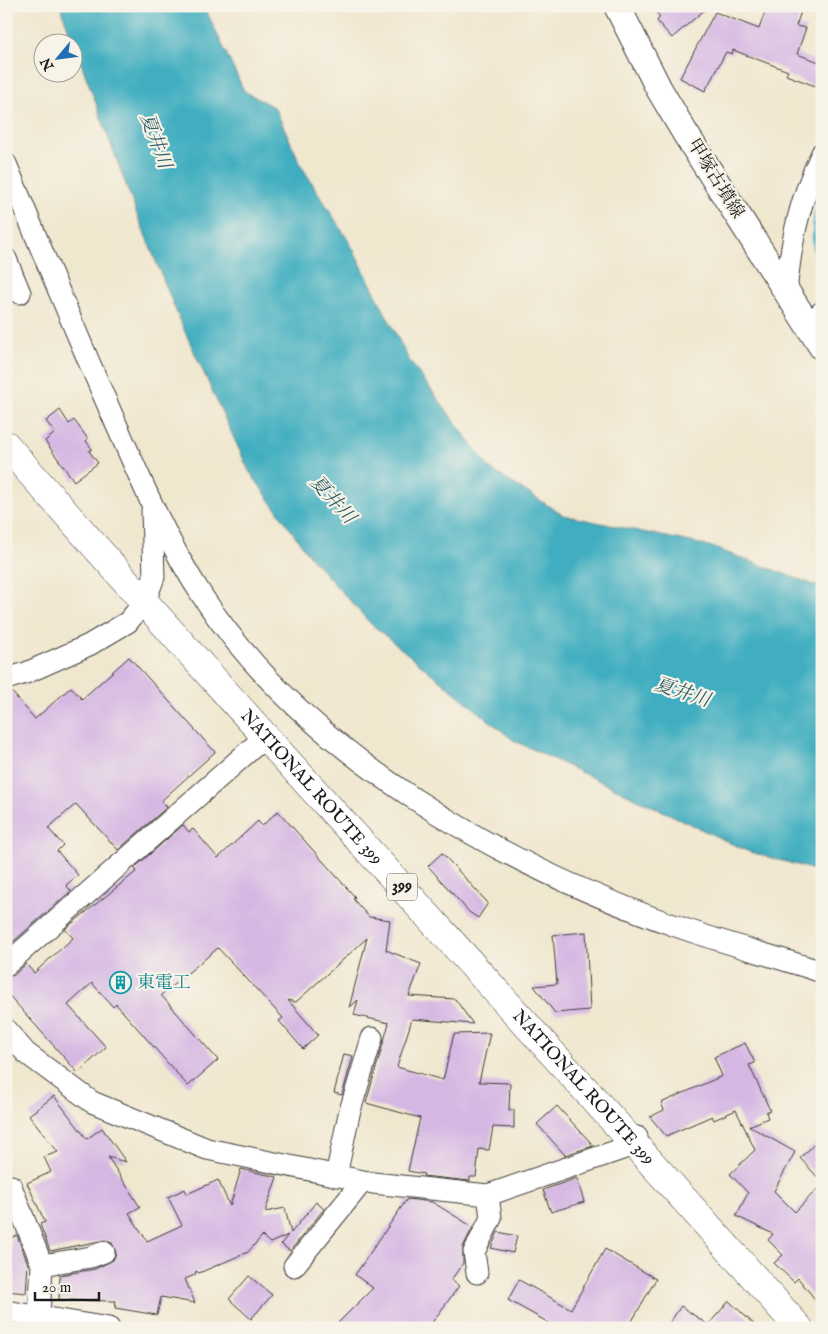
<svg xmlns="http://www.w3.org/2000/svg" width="828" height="1334" viewBox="0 0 828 1334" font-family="'IM FELL English','Noto Serif JP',serif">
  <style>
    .water { fill: #41aec0; stroke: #2e656e }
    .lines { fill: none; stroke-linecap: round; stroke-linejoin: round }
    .stream { stroke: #41aec0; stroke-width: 6 }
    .building { fill: #d5b7e3 }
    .minor-casing { stroke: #3c3a37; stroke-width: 23 }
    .major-casing { stroke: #3c3a37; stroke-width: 28 }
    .highway-casing { stroke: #3c3a37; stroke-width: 29 }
    .minor { stroke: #fff; stroke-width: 21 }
    .major { stroke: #fff; stroke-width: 26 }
    .highway { stroke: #fff; stroke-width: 28 }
    .labels { text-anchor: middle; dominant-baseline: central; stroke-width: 4.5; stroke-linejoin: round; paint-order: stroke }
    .shield { fill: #f7f3e8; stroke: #5e5c59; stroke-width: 1 }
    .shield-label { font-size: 16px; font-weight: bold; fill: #1c1c1c }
    .street-label { font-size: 18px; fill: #1c1c1c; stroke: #f7f3e8 }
    .culture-label { font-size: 18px; fill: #0d838f; stroke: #f7f3e8; text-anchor: start }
    .water-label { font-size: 19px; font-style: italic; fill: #2d5e66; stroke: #f7f3e8 }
  </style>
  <rect width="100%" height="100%" fill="#f7f3e8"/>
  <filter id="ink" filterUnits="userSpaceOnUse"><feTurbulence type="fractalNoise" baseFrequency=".02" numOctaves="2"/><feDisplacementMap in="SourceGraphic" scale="10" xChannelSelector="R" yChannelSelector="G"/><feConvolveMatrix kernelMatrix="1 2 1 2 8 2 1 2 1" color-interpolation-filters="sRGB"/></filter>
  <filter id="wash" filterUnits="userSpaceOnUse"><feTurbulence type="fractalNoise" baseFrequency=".0096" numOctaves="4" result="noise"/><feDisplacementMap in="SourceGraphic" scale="20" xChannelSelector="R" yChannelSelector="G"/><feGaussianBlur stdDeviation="1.12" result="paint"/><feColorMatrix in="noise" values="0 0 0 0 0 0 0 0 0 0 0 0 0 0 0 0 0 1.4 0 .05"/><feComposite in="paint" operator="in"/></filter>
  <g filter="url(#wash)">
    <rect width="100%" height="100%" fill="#f0e7cf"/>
    <path class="water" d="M60,6H204L244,91L275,108L302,167L351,245L409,360L490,469L563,515L709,546L822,588V872L747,851L513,740L371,624L311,558L249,471L180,321L136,212Z"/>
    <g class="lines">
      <path class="stream" d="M822,198C811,223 814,251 822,276"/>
    </g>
    <g id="blocks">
      <path class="building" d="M651,6H709L672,38L657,21L660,17Z
        M767,6H803L796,26L806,28L797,54L822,63V77L818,87L786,75L788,71L733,50L732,54L726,52L705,91L680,78L715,12L759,29Z
        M60,410L69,424L74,420L88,439L86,441L92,449L89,451L98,463L74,481L45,441L55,433L46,421Z
        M129,657L215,752L161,801L167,807L118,850L76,804L48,828L63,845L57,851L78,875L66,885L71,891L6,948V691H11L35,719L71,687L82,699Z
        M278,811L355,897L353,899L369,917L390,920L386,950L421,964L409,996L455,999L473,1024L412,1019L397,1067L443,1080L454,1034L490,1033L479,1082L510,1083L509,1110H514V1128L493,1127L489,1150L479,1149L476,1177H470V1181L423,1176L424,1174L408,1171L420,1118L366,1103L389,1023L354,1015L358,1000L349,1008L367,938L296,1002L288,1000L318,1035L303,1049L279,1021L283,1018L218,948L161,995L218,1060L188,1086L116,1004L113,1007L92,983L68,1005L106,1047L78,1073L6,992V977L14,975L26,964L34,973L73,938L65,929L137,871L134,868L183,825L189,832L193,829L218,858L258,821L262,826Z
        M442,853L488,903L478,918L469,912L428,866Z
        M586,932L590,1010L555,1013L534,986L557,984L553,935Z
        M745,1043L755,1063L749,1065L770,1110L766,1112L768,1118L749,1126L795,1152L774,1191L795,1212L822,1184V1308L798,1278L794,1282L774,1263L783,1255L768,1240L773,1234L736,1216L748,1193L730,1174L755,1150L736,1110L714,1120L712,1116L666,1136L650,1117L664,1110L661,1103L722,1076L714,1057Z
        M344,1054L353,1056L342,1095L334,1093Z
        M54,1096L87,1139L102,1128L126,1162L108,1157L140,1207L129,1213L147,1241L182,1225L168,1197L185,1189L187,1194L218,1180L230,1206L241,1169L277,1177L265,1212L285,1208L291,1233L316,1202L324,1209L290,1251L281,1244L288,1235L270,1243L262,1236L248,1252L199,1273L196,1271L195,1275L185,1279L195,1303L161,1297L157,1315L115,1308L116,1301L59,1300L60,1275L95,1269L113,1260L116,1253L112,1243L105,1240L50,1251L40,1224L45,1222L27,1183L51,1172L44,1157L58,1152L29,1115Z
        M557,1106L593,1145V1146L565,1155L537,1124Z
        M822,1137V1182L800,1158Z
        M577,1178L584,1202L551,1212L543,1190Z
        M407,1199L432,1202L473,1227L463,1247V1263L451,1280L459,1286L428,1328H333L373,1288L355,1275Z
        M498,1232L517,1236L513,1253L491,1248Z
        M17,1235L28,1264L26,1293L7,1291L11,1238Z
        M605,1249L656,1279L628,1328H558L508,1300L519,1280L571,1309Z
        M249,1276L272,1295L251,1319L229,1299Z
        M729,1301L758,1328H666L681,1306L708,1325Z"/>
    </g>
  </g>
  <g filter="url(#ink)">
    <use href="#blocks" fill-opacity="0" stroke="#3c3a37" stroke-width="1"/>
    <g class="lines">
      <defs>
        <path id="minor" d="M6,164C41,249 76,333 113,417C140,478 166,541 203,597C308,756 500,864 676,926C724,943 773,956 822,972
          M6,259L20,293
          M786,293C791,242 799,200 822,153
          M806,325L822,312
          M6,679L26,673L89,645L128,622L145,601L154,577L152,510
          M6,965L266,736
          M6,1030L26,1053L92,1102L207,1149L373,1183L488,1195L622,1149L637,1137
          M336,1176L349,1114L372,1038
          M6,1188L11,1186L42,1265L39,1317
          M42,1265L91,1257L104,1252
          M294,1266L363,1181
          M477,1273L474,1252L491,1218L488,1195
          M6,1311L109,1328"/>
        <path id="major" d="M617,6L659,89L685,133L822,347"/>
        <g id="highway">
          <path id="s1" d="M6,445C266,743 537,1032 799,1328"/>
        </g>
      </defs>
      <use href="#minor" class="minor-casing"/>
      <use href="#major" class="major-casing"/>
      <use href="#highway" class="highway-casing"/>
      <use href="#minor" class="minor"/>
      <use href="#major" class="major"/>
      <use href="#highway" class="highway"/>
    </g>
  </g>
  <defs>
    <symbol id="building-ring" viewBox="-11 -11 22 22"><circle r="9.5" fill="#f7f3e8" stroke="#0f9aa8" stroke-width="1.5"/><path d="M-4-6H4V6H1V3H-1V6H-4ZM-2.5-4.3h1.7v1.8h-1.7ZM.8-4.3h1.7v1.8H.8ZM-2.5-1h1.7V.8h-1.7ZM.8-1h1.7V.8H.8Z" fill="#0f9aa8"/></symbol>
  </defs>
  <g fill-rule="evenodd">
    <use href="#building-ring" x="108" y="970" width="25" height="25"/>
  </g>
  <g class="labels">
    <rect class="shield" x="387" y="873.5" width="30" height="27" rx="4"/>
    <g class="shield-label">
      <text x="402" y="887">399</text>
    </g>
    <g class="street-label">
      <text transform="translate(715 179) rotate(58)">甲塚古墳線</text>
      <text stroke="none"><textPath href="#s1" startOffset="459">NATIONAL ROUTE 399</textPath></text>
      <text stroke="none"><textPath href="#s1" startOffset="864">NATIONAL ROUTE 399</textPath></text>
    </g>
    <g class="culture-label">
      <text x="137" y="983">東電工</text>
    </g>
    <g class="water-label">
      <text transform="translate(155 141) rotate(70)">夏井川</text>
      <text transform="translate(332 500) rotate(48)">夏井川</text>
      <text transform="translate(682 693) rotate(18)">夏井川</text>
    </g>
  </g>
  <rect width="828" height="1334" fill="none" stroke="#f7f3e8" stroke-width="25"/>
  <g transform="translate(58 58) rotate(241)"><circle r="24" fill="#f7f3e8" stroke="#9f9d96"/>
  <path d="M0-4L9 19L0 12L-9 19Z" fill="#1f6fb2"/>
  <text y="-8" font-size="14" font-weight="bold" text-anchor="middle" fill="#1c1c1c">N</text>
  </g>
  <path d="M35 1292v8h64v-8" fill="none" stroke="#1c1c1c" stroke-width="2.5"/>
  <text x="42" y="1292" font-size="15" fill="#1c1c1c" stroke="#f7f3e8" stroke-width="4" paint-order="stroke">20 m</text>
</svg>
